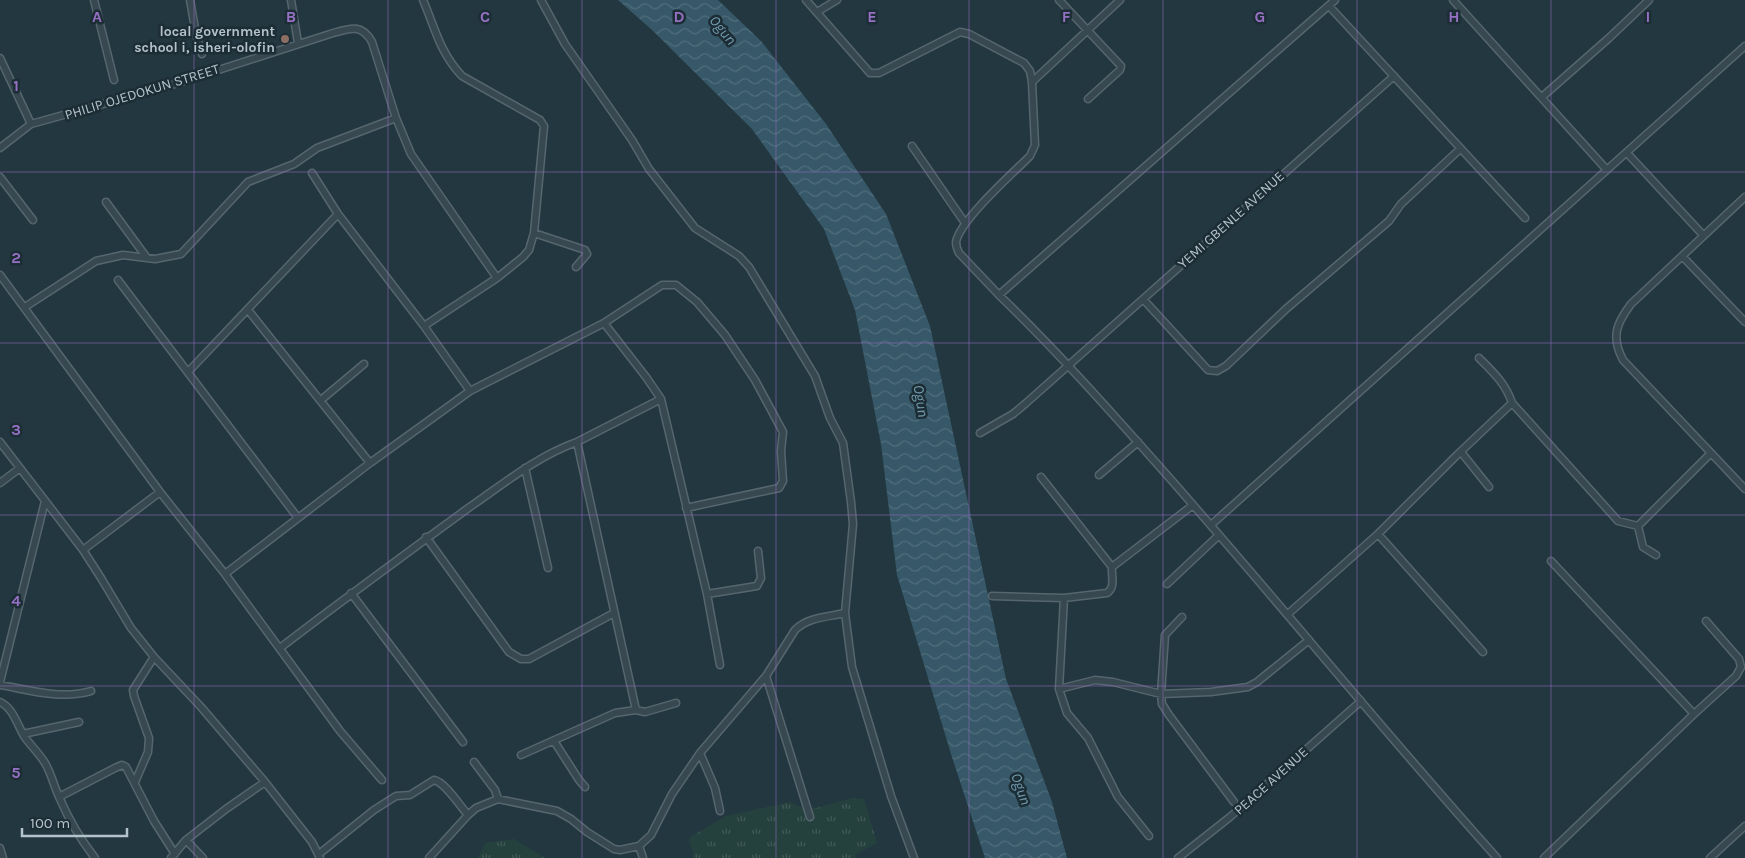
<svg xmlns="http://www.w3.org/2000/svg" width="1745" height="858" viewBox="0 0 1745 858" font-family="Karla,sans-serif">
  <style>
    .grass { fill: url(#grass-tufts) }
    .water { fill: url(#water-waves) }
    .lines { fill: none; stroke-linecap: round; stroke-linejoin: round }
    .street-casing { stroke: #56666e; stroke-width: 9 }
    .street { stroke: #384850; stroke-width: 6 }
    .grid { fill: none; stroke: #9570c4; stroke-width: 1; stroke-opacity: 0.55 }
    .education-dot { fill: #8d6e63; stroke: #1d2d35; stroke-width: 2 }
    .labels { text-anchor: middle; dominant-baseline: central; stroke-width: 5; stroke-linejoin: round; paint-order: stroke }
    .poi-label { font-size: 14px; font-weight: bold; fill: #b4c3cb; stroke: #1d2d35; text-anchor: end }
    .street-label { font-size: 14px; fill: #b4c3cb; stroke: #1d2d35 }
    .water-label { font-size: 15px; font-style: italic; fill: #729caf; stroke: #1d2d35 }
    .grid-label { font-size: 16px; text-anchor: middle; font-weight: bold; fill: #9570c4; stroke: #1d2d35; stroke-width: 5; stroke-linejoin: round; paint-order: stroke }
  </style>
  <defs>
    <pattern id="grass-tufts" width="24" height="20" patternUnits="userSpaceOnUse" patternTransform="scale(1.25)"><rect width="24" height="20" fill="#25413d"/><path d="M3 7l-1-3M5 7V3M7 7l1-3M15 17l-1-3M17 17v-4M19 17l1-3" fill="none" stroke="#425b58"/></pattern>
    <pattern id="water-waves" width="16" height="10" patternUnits="userSpaceOnUse" patternTransform="scale(1.25)"><rect width="16" height="10" fill="#365868"/><path d="M0 5q4-4 8 0t8 0" fill="none" stroke="#516e7c"/></pattern>
  </defs>
  <rect width="100%" height="100%" fill="#233740"/>
  <path class="grass" d="M853,798L864,799L877,843L856,854L857,858H694L689,838L726,816L790,802L808,810Z
    M514,839L545,858H478L485,843Z"/>
  <path class="water" d="M618,0H718L761,41L826,124L886,214L930,326L1006,679L1052,802L1067,858H985L951,754L897,575L881,444L855,310L824,229L752,129L652,30Z"/>
  <g class="lines">
    <defs>
      <path id="street" d="M94,0L114,80
        M190,0L196,34L202,54
        M291,0L298,43
        M423,0C435,28 440,53 462,76L540,120L544,126L534,233L529,250L523,257L497,278L424,326
        M541,0L565,44L632,140L649,169L695,228L739,256L749,267L815,376L830,418L843,443L851,502L853,524L845,613L852,667L891,796L914,858
        M806,0L870,73H879L960,32L969,34L1024,63L1030,71L1032,82L1035,145L1030,156C1013,173 960,220 956,242C956,246 957,249 959,253L999,295
        M1059,0L1121,66L1120,70L1088,99
        M1335,0L999,295C1058,352 1112,413 1166,474C1278,601 1384,732 1497,858
        M1453,0L1607,170
        M1329,6L1525,218
        M817,12L837,0
        M0,58L31,124
        M1032,82L1120,0
        M1542,97L1609,38L1649,0
        M912,146L965,223
        M0,148L31,124L175,84L330,34C348,29 361,22 372,42L396,118L411,154L497,278
        M1627,153L1703,235
        M312,173L338,214L424,326L470,391
        M0,177L33,220
        M106,202L147,258
        M534,233L585,250L587,254L576,267
        M1682,256L1745,322
        M0,275L160,492L225,574L340,731L382,780
        M118,280L298,518
        M1143,299L1208,370L1217,371L1226,366L1286,309L1389,221L1401,204L1460,149
        M25,307L96,261L123,255L155,259L181,254L248,182L294,164L317,148L396,118
        M248,310L370,463
        M604,323L646,377L661,399L707,594L720,665
        M1479,358C1493,372 1506,384 1512,403L1618,521L1638,526L1711,453L1623,360C1611,337 1616,324 1631,304L1745,197
        M188,372L338,214
        M321,400L364,364
        M980,433L1013,414L1025,404L1394,76
        M0,442L83,550L101,578L131,628L154,657L201,707L265,782L312,842L320,858
        M577,442L636,710
        M1461,452L1489,487
        M1711,453L1745,489
        M525,468L548,568
        M1099,475L1138,442
        M1041,477L1112,567
        M0,483L20,468
        M1211,525L1745,46
        M1638,526L1643,547L1656,555
        M1378,534L1483,652
        M426,537L509,652L521,659H529L614,613
        M83,550L160,492
        M1551,561L1694,714
        M225,574L370,463L470,391L604,323L662,285H676L697,302L725,335L755,380L783,432L781,451L783,481L779,488L686,508
        M1167,584L1219,535
        M351,593L463,742
        M707,594L757,586L761,578L758,551
        M992,596L1064,598L1107,593C1116,587 1111,576 1112,567L1193,505
        M1064,598L1059,689L1067,713L1088,738L1118,797L1149,836
        M1288,614L1378,534L1457,455L1512,403
        M1182,617L1165,635L1161,694L1162,704L1169,715L1234,802
        M280,648C341,601 404,555 467,509C502,485 537,456 577,442L661,399
        M766,676L810,817
        M0,682L45,501
        M0,685C30,690 61,700 91,691
        M1059,689L1095,680L1113,682L1161,694L1211,692L1248,687L1257,682L1309,640
        M0,702C13,708 17,724 24,736C30,745 39,753 45,763C52,775 54,787 60,799C69,820 81,840 95,858
        M23,734L79,722
        M554,741L579,780L585,787
        M700,753L715,788L720,811
        M521,755L615,713L636,710L645,712L676,703
        M474,762L495,790L498,799
        M135,782L148,752L149,738L134,696L133,690L154,657
        M59,797L115,768L122,765L126,767L154,821L175,854
        M186,840L203,858
        M639,846L643,858
        M0,848L3,858
        M319,854L374,810L396,796L410,795L434,780C445,782 460,806 468,815
        M171,858L186,840L226,809L265,782
        M429,858L468,815L476,808L498,799L557,811L571,819L587,832L614,849L620,850L639,846L651,835L672,794L700,753L766,676L795,630C808,617 828,617 845,613
        M1178,858L1230,817L1361,701
        M1544,858L1694,714L1736,676L1741,667L1739,659L1706,621
        M1710,858L1745,826"/>
    </defs>
    <use href="#street" class="street-casing"/>
    <use href="#street" class="street"/>
  </g>
  <path class="grid" d="M194,0V858M388,0V858M582,0V858M776,0V858M969,0V858M1163,0V858M1357,0V858M1551,0V858M0,172H1745M0,343H1745M0,515H1745M0,686H1745"/>
  <circle class="education-dot" cx="285" cy="39" r="5"/>
  <g class="labels">
    <g class="poi-label">
      <text x="275" y="31">local government<tspan x="275" dy="16">school i, isheri-olofin</tspan></text>
    </g>
    <g class="street-label">
      <text transform="translate(142 92) rotate(-17)">PHILIP OJEDOKUN STREET</text>
      <text transform="translate(1231 220) rotate(-42)">YEMI GBENLE AVENUE</text>
      <text transform="translate(1271 781) rotate(-42)">PEACE AVENUE</text>
    </g>
    <g class="water-label">
      <text transform="translate(723 30) rotate(51)">Ogun</text>
      <text transform="translate(921 401) rotate(81)">Ogun</text>
      <text transform="translate(1021 789) rotate(71)">Ogun</text>
    </g>
  </g>
  <g class="grid-label">
    <text x="97" y="22">A</text>
    <text x="291" y="22">B</text>
    <text x="485" y="22">C</text>
    <text x="679" y="22">D</text>
    <text x="872" y="22">E</text>
    <text x="1066" y="22">F</text>
    <text x="1260" y="22">G</text>
    <text x="1454" y="22">H</text>
    <text x="1648" y="22">I</text>
    <text x="16" y="91">1</text>
    <text x="16" y="263">2</text>
    <text x="16" y="435">3</text>
    <text x="16" y="606">4</text>
    <text x="16" y="778">5</text>
  </g>
  <path d="M22 828v8h105v-8" fill="none" stroke="#b4c3cb" stroke-width="2.5"/>
  <text x="30" y="828" font-size="15" fill="#b4c3cb" stroke="#1d2d35" stroke-width="4" paint-order="stroke">100 m</text>
</svg>
